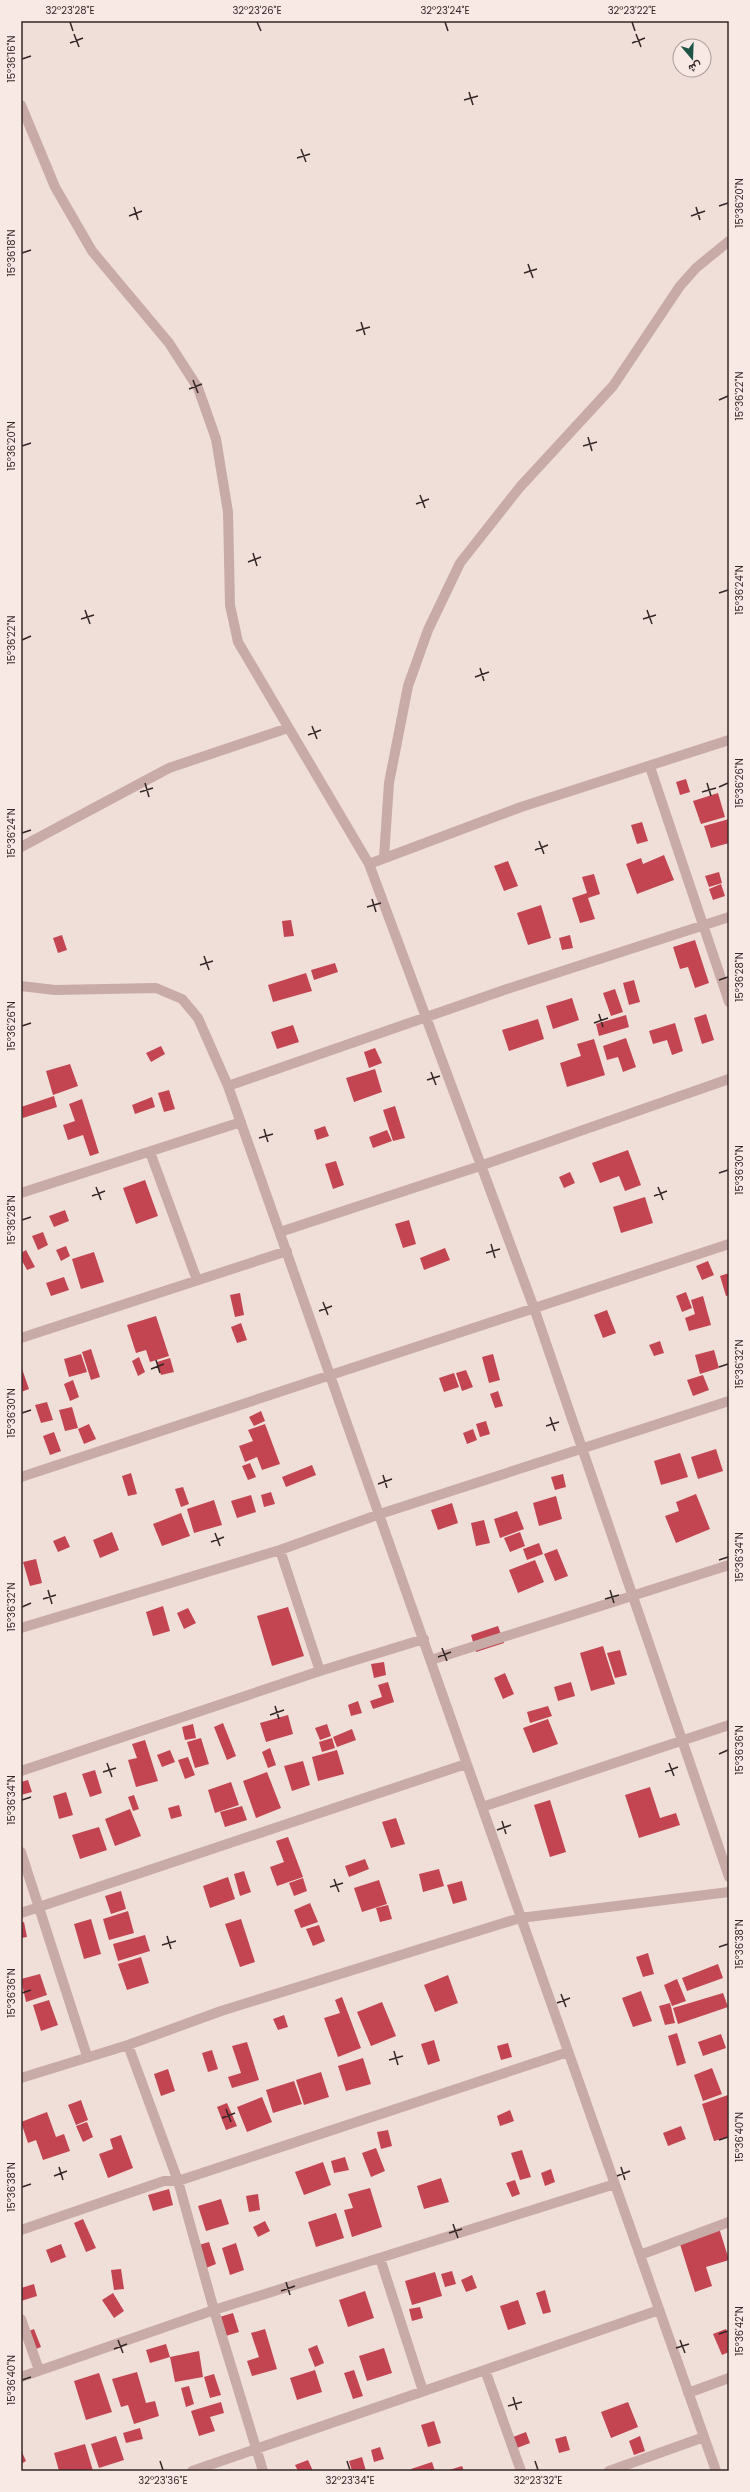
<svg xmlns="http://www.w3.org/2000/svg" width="750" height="2492" viewBox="0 0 750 2492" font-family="Poppins,Vazirmatn,sans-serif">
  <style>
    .building { fill: #c24551 }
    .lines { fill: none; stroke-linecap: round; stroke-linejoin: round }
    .street { stroke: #c8aaa6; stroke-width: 10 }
    .ticks { fill: none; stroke: #342727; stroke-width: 1.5 }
    .neatline { fill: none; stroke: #342727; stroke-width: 1.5 }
    .ticks-label { font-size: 10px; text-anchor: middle; fill: #342727 }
  </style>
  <rect width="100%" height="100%" fill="#f0ded9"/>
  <path class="building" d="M686,779L690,792L680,795L676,782Z
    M718,793L725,817L701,824L693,801Z
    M729,819V843L711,848L704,826Z
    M642,822L648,841L637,844L631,825Z
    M664,855L674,880L637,894L626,864L641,858L643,864Z
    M508,861L518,886L504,891L494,866Z
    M719,872L722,883L709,887L705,876Z
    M594,874L600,894L588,898L595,919L580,923L572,898L587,893L582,877Z
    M721,884L725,896L713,900L709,889Z
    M541,905L551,938L528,945L517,913Z
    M291,920L294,936L284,937L282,921Z
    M62,935L67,950L58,953L53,938Z
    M570,935L573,948L562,950L559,938Z
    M695,940L709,983L695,988L688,967L680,969L673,947Z
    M335,963L338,972L314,980L311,970Z
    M306,973L312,991L273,1002L268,985Z
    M634,980L640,1002L629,1005L623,983Z
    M615,989L623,1012L611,1016L603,993Z
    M572,998L579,1020L553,1029L546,1006Z
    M706,1014L714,1040L702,1044L694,1018Z
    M626,1015L629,1027L599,1036L596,1024Z
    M538,1019L544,1039L509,1051L502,1030Z
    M675,1023L683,1051L672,1055L667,1040L653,1044L649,1031Z
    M293,1025L299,1042L277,1049L271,1032Z
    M626,1038L636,1067L623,1072L618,1057L607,1060L603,1046Z
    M594,1039L605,1075L567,1087L560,1063L581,1056L577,1044Z
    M161,1046L165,1054L151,1062L146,1053Z
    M375,1048L382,1063L369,1068L364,1052Z
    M70,1064L78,1086L53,1095L46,1071Z
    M375,1069L382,1092L354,1102L346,1078Z
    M169,1090L175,1109L164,1112L158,1093Z
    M54,1096L57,1107L23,1118L21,1107Z
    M152,1097L155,1107L135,1114L132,1105Z
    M82,1099L99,1153L90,1156L83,1135L68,1140L63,1125L75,1121L69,1104Z
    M395,1106L405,1138L393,1141L383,1110Z
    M325,1126L329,1136L317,1140L314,1130Z
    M387,1130L392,1141L373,1148L369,1137Z
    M628,1150L641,1185L625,1191L619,1176L600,1183L592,1163Z
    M336,1161L344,1185L333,1189L325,1164Z
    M570,1172L575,1183L564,1188L559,1177Z
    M145,1180L158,1216L136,1224L123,1188Z
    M645,1197L653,1223L621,1233L613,1207Z
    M65,1210L69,1221L54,1227L49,1216Z
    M409,1220L416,1244L403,1248L395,1224Z
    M43,1232L48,1245L38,1250L32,1236Z
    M66,1246L70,1256L61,1261L56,1250Z
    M445,1248L450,1260L424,1270L420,1258Z
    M26,1250L35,1267L27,1270L21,1259V1253Z
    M94,1252L104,1282L81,1289L72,1259Z
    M708,1261L714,1275L702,1280L696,1266Z
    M729,1273V1295L726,1296L720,1276Z
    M64,1277L69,1290L51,1296L46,1283Z
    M686,1292L692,1308L682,1312L676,1296Z
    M240,1293L244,1315L235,1317L230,1295Z
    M703,1296L711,1325L689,1331L685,1318L695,1314L691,1300Z
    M607,1310L616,1333L603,1338L594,1315Z
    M156,1316L169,1356L150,1362L146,1350L136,1353L127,1325Z
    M241,1323L247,1340L237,1343L231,1327Z
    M660,1341L664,1353L654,1356L649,1345Z
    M91,1349L100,1377L91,1380L82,1352Z
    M714,1350L719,1368L700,1374L695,1355Z
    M81,1354L87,1372L69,1377L64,1359Z
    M493,1354L500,1380L489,1383L482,1357Z
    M139,1357L145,1372L138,1376L132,1361Z
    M170,1358L174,1372L161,1375L157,1362Z
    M21,1366L29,1389L21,1392Z
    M466,1370L473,1387L462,1391L456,1373Z
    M454,1373L459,1387L444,1392L439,1378Z
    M703,1375L709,1390L693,1396L687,1380Z
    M73,1380L79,1397L70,1401L64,1384Z
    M498,1391L503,1406L495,1408L490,1394Z
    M47,1402L53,1420L41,1423L35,1405Z
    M72,1407L78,1428L65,1431L59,1410Z
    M261,1411L265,1421L254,1426L249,1417Z
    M486,1421L490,1434L480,1437L476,1424Z
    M89,1424L96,1439L84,1444L78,1429Z
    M265,1424L280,1464L262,1470L257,1457L245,1462L239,1446L253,1441L248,1430Z
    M473,1429L477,1440L467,1444L463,1433Z
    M54,1432L61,1451L50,1455L43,1436Z
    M716,1449L723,1471L698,1479L691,1457Z
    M680,1453L688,1477L661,1485L654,1461Z
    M250,1463L256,1477L248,1480L242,1466Z
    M312,1465L316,1475L286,1487L282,1477Z
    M131,1473L137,1494L128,1496L122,1476Z
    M563,1474L566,1487L555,1490L551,1477Z
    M183,1487L189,1504L181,1507L175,1489Z
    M271,1492L275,1504L264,1507L261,1495Z
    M696,1494L710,1529L676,1543L665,1516L679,1511L676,1502Z
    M251,1495L256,1512L237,1518L231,1501Z
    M556,1496L562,1519L539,1526L533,1503Z
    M214,1500L222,1525L194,1533L187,1509Z
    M452,1503L458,1523L438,1530L431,1510Z
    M517,1511L524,1529L500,1538L494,1519Z
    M181,1513L190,1536L162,1546L153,1524Z
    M484,1520L490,1543L476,1546L471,1523Z
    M112,1532L119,1550L100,1558L93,1540Z
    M520,1532L525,1546L510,1552L504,1538Z
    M65,1536L70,1547L58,1552L53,1541Z
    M539,1543L543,1554L527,1560L523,1549Z
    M557,1549L568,1576L555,1581L544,1554Z
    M36,1559L42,1583L30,1586L23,1562Z
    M535,1560L544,1582L518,1593L509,1570Z
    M163,1606L170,1631L153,1636L146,1612Z
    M288,1607L304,1656L272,1666L257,1616Z
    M188,1608L196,1623L184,1629L177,1613Z
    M498,1626L504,1643L476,1652L471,1635Z
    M603,1646L615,1684L591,1691L580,1653Z
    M620,1650L627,1675L615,1678L607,1653Z
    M384,1662L386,1675L374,1678L371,1664Z
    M505,1673L514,1694L503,1699L494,1678Z
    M388,1682L394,1702L373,1709L370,1701L382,1697L378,1685Z
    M571,1682L575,1696L558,1701L554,1687Z
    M358,1701L362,1713L351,1716L348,1705Z
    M548,1706L552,1716L530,1723L527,1712Z
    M288,1715L293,1734L266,1742L260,1723Z
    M548,1719L558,1744L533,1753L523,1728Z
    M223,1723L236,1756L227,1760L214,1727Z
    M193,1724L196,1738L185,1740L182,1727Z
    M327,1724L331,1736L320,1740L315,1728Z
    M352,1729L356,1740L337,1747L333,1737Z
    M201,1738L209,1764L195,1768L187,1742Z
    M332,1738L335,1748L322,1752L319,1742Z
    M145,1740L158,1781L136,1787L128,1760L137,1758L132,1744Z
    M270,1748L276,1765L268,1768L262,1752Z
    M170,1750L175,1762L162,1767L157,1755Z
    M337,1750L344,1774L318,1781L312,1757Z
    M188,1757L195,1775L185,1779L178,1760Z
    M303,1761L310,1785L292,1791L284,1766Z
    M95,1770L102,1793L90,1797L82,1774Z
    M267,1772L281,1808L256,1818L243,1781Z
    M28,1780L32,1792L21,1795V1782Z
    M231,1782L239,1805L215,1813L208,1790Z
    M650,1787L660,1818L676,1813L680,1825L639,1838L625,1795Z
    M66,1792L73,1815L59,1819L53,1796Z
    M134,1795L139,1809L133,1811L128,1797Z
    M550,1800L566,1852L550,1857L534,1805Z
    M179,1805L182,1816L171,1819L168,1808Z
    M242,1806L247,1820L225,1827L220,1812Z
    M130,1809L141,1836L115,1846L105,1819Z
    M396,1818L405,1844L391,1848L382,1822Z
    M99,1827L107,1850L80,1859L72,1835Z
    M288,1837L303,1877L277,1886L270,1867L284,1862L276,1841Z
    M365,1859L369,1869L349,1877L345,1866Z
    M439,1869L444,1886L423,1892L419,1874Z
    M244,1871L251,1892L240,1896L234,1874Z
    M228,1877L235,1899L210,1908L203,1886Z
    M303,1878L307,1891L294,1896L289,1883Z
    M379,1880L387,1904L362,1912L354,1888Z
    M462,1881L467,1900L453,1904L447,1885Z
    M121,1891L126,1909L111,1914L105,1896Z
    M310,1903L318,1922L301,1928L294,1910Z
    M388,1905L392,1919L380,1922L376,1908Z
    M128,1911L134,1933L109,1940L103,1919Z
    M91,1919L101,1954L84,1959L74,1924Z
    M241,1919L255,1962L240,1967L225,1924Z
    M24,1922L27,1937L21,1938V1923Z
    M319,1925L325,1941L313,1946L306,1929Z
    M145,1935L150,1951L118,1961L113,1944Z
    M648,1953L654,1974L643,1977L636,1957Z
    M141,1957L149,1983L127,1990L118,1964Z
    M718,1964L723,1978L687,1991L682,1978Z
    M40,1974L47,1995L26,2002L21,1979Z
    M448,1975L458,2003L435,2012L424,1985Z
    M677,1979L686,2001L672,2006L664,1985Z
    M641,1991L652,2021L633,2027L622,1998Z
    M723,1993L728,2007L678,2024L673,2008Z
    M342,1997L361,2048L338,2057L324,2018L340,2013L335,2000Z
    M49,2000L58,2025L41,2031L33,2005Z
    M382,2002L396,2036L371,2046L357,2012Z
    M670,2003L675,2023L665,2025L659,2006Z
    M284,2015L288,2027L278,2030L273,2019Z
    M677,2033L686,2063L677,2066L668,2036Z
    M721,2034L726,2048L703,2056L698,2042Z
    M434,2040L440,2061L428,2065L421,2044Z
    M247,2042L259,2080L232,2088L228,2077L241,2073L232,2046Z
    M508,2043L512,2057L501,2060L497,2046Z
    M212,2050L218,2069L208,2072L202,2053Z
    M363,2058L371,2084L346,2091L338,2066Z
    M712,2068L722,2094L703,2101L694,2075Z
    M168,2069L175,2091L161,2096L154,2074Z
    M321,2072L329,2097L304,2105L296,2080Z
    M294,2081L302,2104L273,2113L266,2090Z
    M728,2095L729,2137L714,2141L702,2104Z
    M262,2097L272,2122L247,2132L237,2107Z
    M81,2100L88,2120L76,2125L68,2105Z
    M227,2103L237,2126L226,2130L217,2107Z
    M510,2110L514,2121L500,2126L497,2116Z
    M47,2112L56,2137L64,2134L70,2151L43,2160L36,2140L28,2143L21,2122Z
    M87,2122L93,2137L83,2142L76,2126Z
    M681,2126L686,2139L668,2146L663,2133Z
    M388,2130L392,2146L381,2149L377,2132Z
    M121,2135L133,2168L108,2178L99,2154L113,2149L110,2139Z
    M376,2148L385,2171L371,2177L362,2153Z
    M522,2150L531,2177L520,2180L511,2153Z
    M345,2157L349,2170L334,2173L331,2161Z
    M323,2162L331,2185L304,2195L295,2172Z
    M551,2169L555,2182L545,2186L541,2173Z
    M441,2178L449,2202L424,2209L417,2186Z
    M515,2180L520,2194L512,2197L506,2183Z
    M370,2188L382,2227L352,2237L344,2210L353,2208L348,2194Z
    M169,2189L173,2205L153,2211L148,2195Z
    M258,2194L260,2210L249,2212L246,2196Z
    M221,2199L229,2224L206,2231L198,2206Z
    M336,2213L344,2238L316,2247L308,2222Z
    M83,2219L96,2248L86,2252L74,2223Z
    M265,2221L270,2231L258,2237L253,2227Z
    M719,2228L729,2260L706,2267L712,2286L695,2292L679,2241Z
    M209,2242L216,2264L206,2268L199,2245Z
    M236,2243L244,2270L230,2275L222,2248Z
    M61,2244L66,2257L51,2263L46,2250Z
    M121,2269L124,2289L114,2290L111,2270Z
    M452,2271L456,2284L445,2287L441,2274Z
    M435,2272L442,2296L412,2305L405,2281Z
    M472,2275L477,2288L466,2292L461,2280Z
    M34,2284L37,2296L21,2301V2288Z
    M545,2290L551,2312L543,2314L536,2293Z
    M365,2291L374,2318L348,2327L339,2300Z
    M113,2293L124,2311L114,2318L102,2300Z
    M518,2300L526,2324L508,2330L500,2306Z
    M420,2307L423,2318L412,2321L409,2309Z
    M233,2313L239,2332L219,2338L213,2319Z
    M34,2329L41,2347L31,2351L24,2333Z
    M265,2329L277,2369L252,2376L247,2361L259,2357L251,2333Z
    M726,2329L729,2337V2352L722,2355L713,2334Z
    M166,2344L170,2357L199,2351L203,2377L175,2382L170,2357L150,2363L146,2350Z
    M317,2345L324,2363L315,2367L308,2349Z
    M384,2348L392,2373L367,2381L359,2356Z
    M315,2370L322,2392L297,2400L290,2378Z
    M354,2370L363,2396L353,2399L344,2373Z
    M137,2372L146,2403L155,2401L159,2416L134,2424L128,2405L121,2407L112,2379Z
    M99,2373L112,2412L86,2420L74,2381Z
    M214,2374L221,2395L210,2398L204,2377Z
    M189,2386L194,2404L186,2407L181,2388Z
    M221,2402L224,2413L210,2417L215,2431L199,2436L191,2411Z
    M628,2402L638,2427L611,2438L601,2412Z
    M434,2421L441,2443L428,2447L421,2425Z
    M140,2428L143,2439L126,2443L123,2433Z
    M526,2432L530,2443L517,2448L513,2437Z
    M116,2436L124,2460L99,2468L91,2444Z
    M566,2436L570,2450L559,2453L555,2439Z
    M640,2436L645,2451L634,2455L629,2441Z
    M85,2444L93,2471H59L54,2453Z
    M380,2447L384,2459L374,2462L371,2450Z
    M21,2450L26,2461L21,2464Z
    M362,2457L366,2471H352L349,2461Z
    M308,2460L313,2471H298L295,2465Z
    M432,2462L435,2471H412L411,2469Z
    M462,2466L464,2471H446Z"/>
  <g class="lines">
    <path class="street" d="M21,105L55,187L92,251L169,343L198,388L216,439L228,512L230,605L238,642L369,864L534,1308L729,1877
      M650,767L729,1002
      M21,847L169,768L288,728
      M384,857L389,783L408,686L428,630L460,563L520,487L613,386L680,286L696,268L729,241
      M369,864L521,807L729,740
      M21,986L55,990L156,988L182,999L198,1018L228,1086L716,2471
      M228,1086L507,989L729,917
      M150,1152L197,1280
      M21,1193L241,1122
      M280,1232L480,1166L729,1079
      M21,1338L287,1251
      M21,1477L729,1244
      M280,1550L320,1671
      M21,1628L280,1550L380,1514L729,1401
      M431,1660L729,1565
      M21,1771L320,1671L424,1639
      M482,1807L729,1725
      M21,1852L87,2056
      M21,1913L466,1764
      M128,2045L178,2181L214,2310L263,2471
      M21,2078L128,2045L221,2011L520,1918L729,1892
      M21,2230L164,2181H178L568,2052
      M640,2255L729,2222
      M380,2258L423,2391
      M21,2319L39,2370
      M485,2370L521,2471
      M21,2377L214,2310L615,2184
      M688,2393L729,2378
      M192,2471L659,2310
      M609,2471L704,2437"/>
  </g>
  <path class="ticks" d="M70,22L73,31M257,22L261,31M445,22L448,31M632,22L635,31M74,34L79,47M636,34L641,47M70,43L83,38M632,43L645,38M22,59L31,56M469,92L473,105M464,100L478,96M301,149L306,162M297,158L310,154M719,206L728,203M134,207L138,220M696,207L700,220M129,216L142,211M691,216L705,211M22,253L31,250M528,264L533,278M524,273L537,269M361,322L365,335M356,331L370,327M193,380L198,393M189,389L202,384M719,400L728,396M588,437L592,451M22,446L31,443M583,446L597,442M420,495L425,508M416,504L429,499M253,553L257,566M248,562L261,557M719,593L728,590M85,610L90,624M647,610L652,624M81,619L94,615M643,619L656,615M22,640L31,636M480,668L484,681M475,677L489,672M312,726L317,739M308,735L321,730M145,783L149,797M707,783L711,796M719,787L728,783M140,792L153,788M702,792L716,788M22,833L31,830M539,841L544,854M535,850L548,845M372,899L376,912M367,907L381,903M204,956L209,970M200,965L213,961M719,980L728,977M599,1014L603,1027M594,1023L608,1018M22,1026L31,1023M431,1072L436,1085M427,1080L440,1076M264,1129L268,1142M259,1138L273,1134M719,1173L728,1170M96,1187L101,1200M658,1187L663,1200M92,1196L105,1191M654,1196L667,1191M22,1220L31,1217M491,1244L495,1258M486,1253L500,1249M323,1302L328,1315M319,1311L332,1306M156,1360L160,1373M719,1367L728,1364M151,1369L164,1364M22,1413L31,1410M550,1417L555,1431M546,1426L559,1422M383,1475L387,1488M378,1484L392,1479M215,1533L220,1546M211,1542L224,1537M719,1560L728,1557M48,1590L52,1604M610,1590L614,1603M43,1599L56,1595M605,1599L619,1595M22,1607L31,1603M442,1648L447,1661M438,1657L451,1652M275,1706L279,1719M270,1715L284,1710M719,1754L728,1750M107,1763L112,1777M669,1763L674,1776M103,1772L116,1768M665,1772L678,1767M22,1800L31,1797M502,1821L506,1834M497,1830L511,1825M334,1879L339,1892M330,1887L343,1883M167,1936L171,1949M162,1945L176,1941M719,1947L728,1944M22,1993L31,1990M561,1994L566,2007M557,2003L570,1998M394,2051L398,2065M389,2060L403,2056M226,2109L231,2122M222,2118L235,2113M719,2140L728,2137M59,2167L63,2180M621,2167L625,2180M54,2176L67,2171M617,2176L630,2171M22,2187L31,2184M453,2224L458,2238M449,2233L462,2229M286,2282L290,2295M281,2291L295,2286M719,2334L728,2331M118,2340L123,2353M680,2340L685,2353M676,2348L689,2344M114,2349L127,2344M22,2380L31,2377M513,2397L517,2410M508,2406L522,2402M160,2461L163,2470M347,2461L350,2470M535,2461L538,2470"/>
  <rect width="750" height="2492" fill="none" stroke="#f8e9e5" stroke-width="44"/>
  <g transform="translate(692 58) rotate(161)"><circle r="19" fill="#f8e9e5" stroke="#aa9b99"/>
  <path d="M0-3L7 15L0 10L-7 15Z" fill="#1e5446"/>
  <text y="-6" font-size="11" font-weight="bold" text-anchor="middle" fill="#342727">ش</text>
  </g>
  <rect x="22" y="22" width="706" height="2448" class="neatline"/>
  <g class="ticks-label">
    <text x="70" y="14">32°23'28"E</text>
    <text x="257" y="14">32°23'26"E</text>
    <text x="445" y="14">32°23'24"E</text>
    <text x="632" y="14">32°23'22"E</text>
    <text transform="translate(11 59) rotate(-90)" y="4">15°36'16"N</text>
    <text transform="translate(739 203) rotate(-90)" y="4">15°36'20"N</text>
    <text transform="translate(11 253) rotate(-90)" y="4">15°36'18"N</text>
    <text transform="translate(739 396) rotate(-90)" y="4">15°36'22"N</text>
    <text transform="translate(11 446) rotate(-90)" y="4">15°36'20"N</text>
    <text transform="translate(739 590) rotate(-90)" y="4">15°36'24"N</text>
    <text transform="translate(11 640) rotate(-90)" y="4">15°36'22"N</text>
    <text transform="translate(739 783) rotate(-90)" y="4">15°36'26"N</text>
    <text transform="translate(11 833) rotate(-90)" y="4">15°36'24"N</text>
    <text transform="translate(739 977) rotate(-90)" y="4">15°36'28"N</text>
    <text transform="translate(11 1026) rotate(-90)" y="4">15°36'26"N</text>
    <text transform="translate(739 1170) rotate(-90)" y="4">15°36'30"N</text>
    <text transform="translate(11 1220) rotate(-90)" y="4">15°36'28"N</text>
    <text transform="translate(739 1364) rotate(-90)" y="4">15°36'32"N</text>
    <text transform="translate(11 1413) rotate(-90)" y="4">15°36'30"N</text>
    <text transform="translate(739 1557) rotate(-90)" y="4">15°36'34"N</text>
    <text transform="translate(11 1607) rotate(-90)" y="4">15°36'32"N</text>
    <text transform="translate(739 1750) rotate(-90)" y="4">15°36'36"N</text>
    <text transform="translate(11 1800) rotate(-90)" y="4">15°36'34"N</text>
    <text transform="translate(739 1944) rotate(-90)" y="4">15°36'38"N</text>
    <text transform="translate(11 1993) rotate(-90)" y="4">15°36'36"N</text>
    <text transform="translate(739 2137) rotate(-90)" y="4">15°36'40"N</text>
    <text transform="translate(11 2187) rotate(-90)" y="4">15°36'38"N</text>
    <text transform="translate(739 2331) rotate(-90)" y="4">15°36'42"N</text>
    <text transform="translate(11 2380) rotate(-90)" y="4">15°36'40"N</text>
    <text x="163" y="2484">32°23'36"E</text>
    <text x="350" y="2484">32°23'34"E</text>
    <text x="538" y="2484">32°23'32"E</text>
  </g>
</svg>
